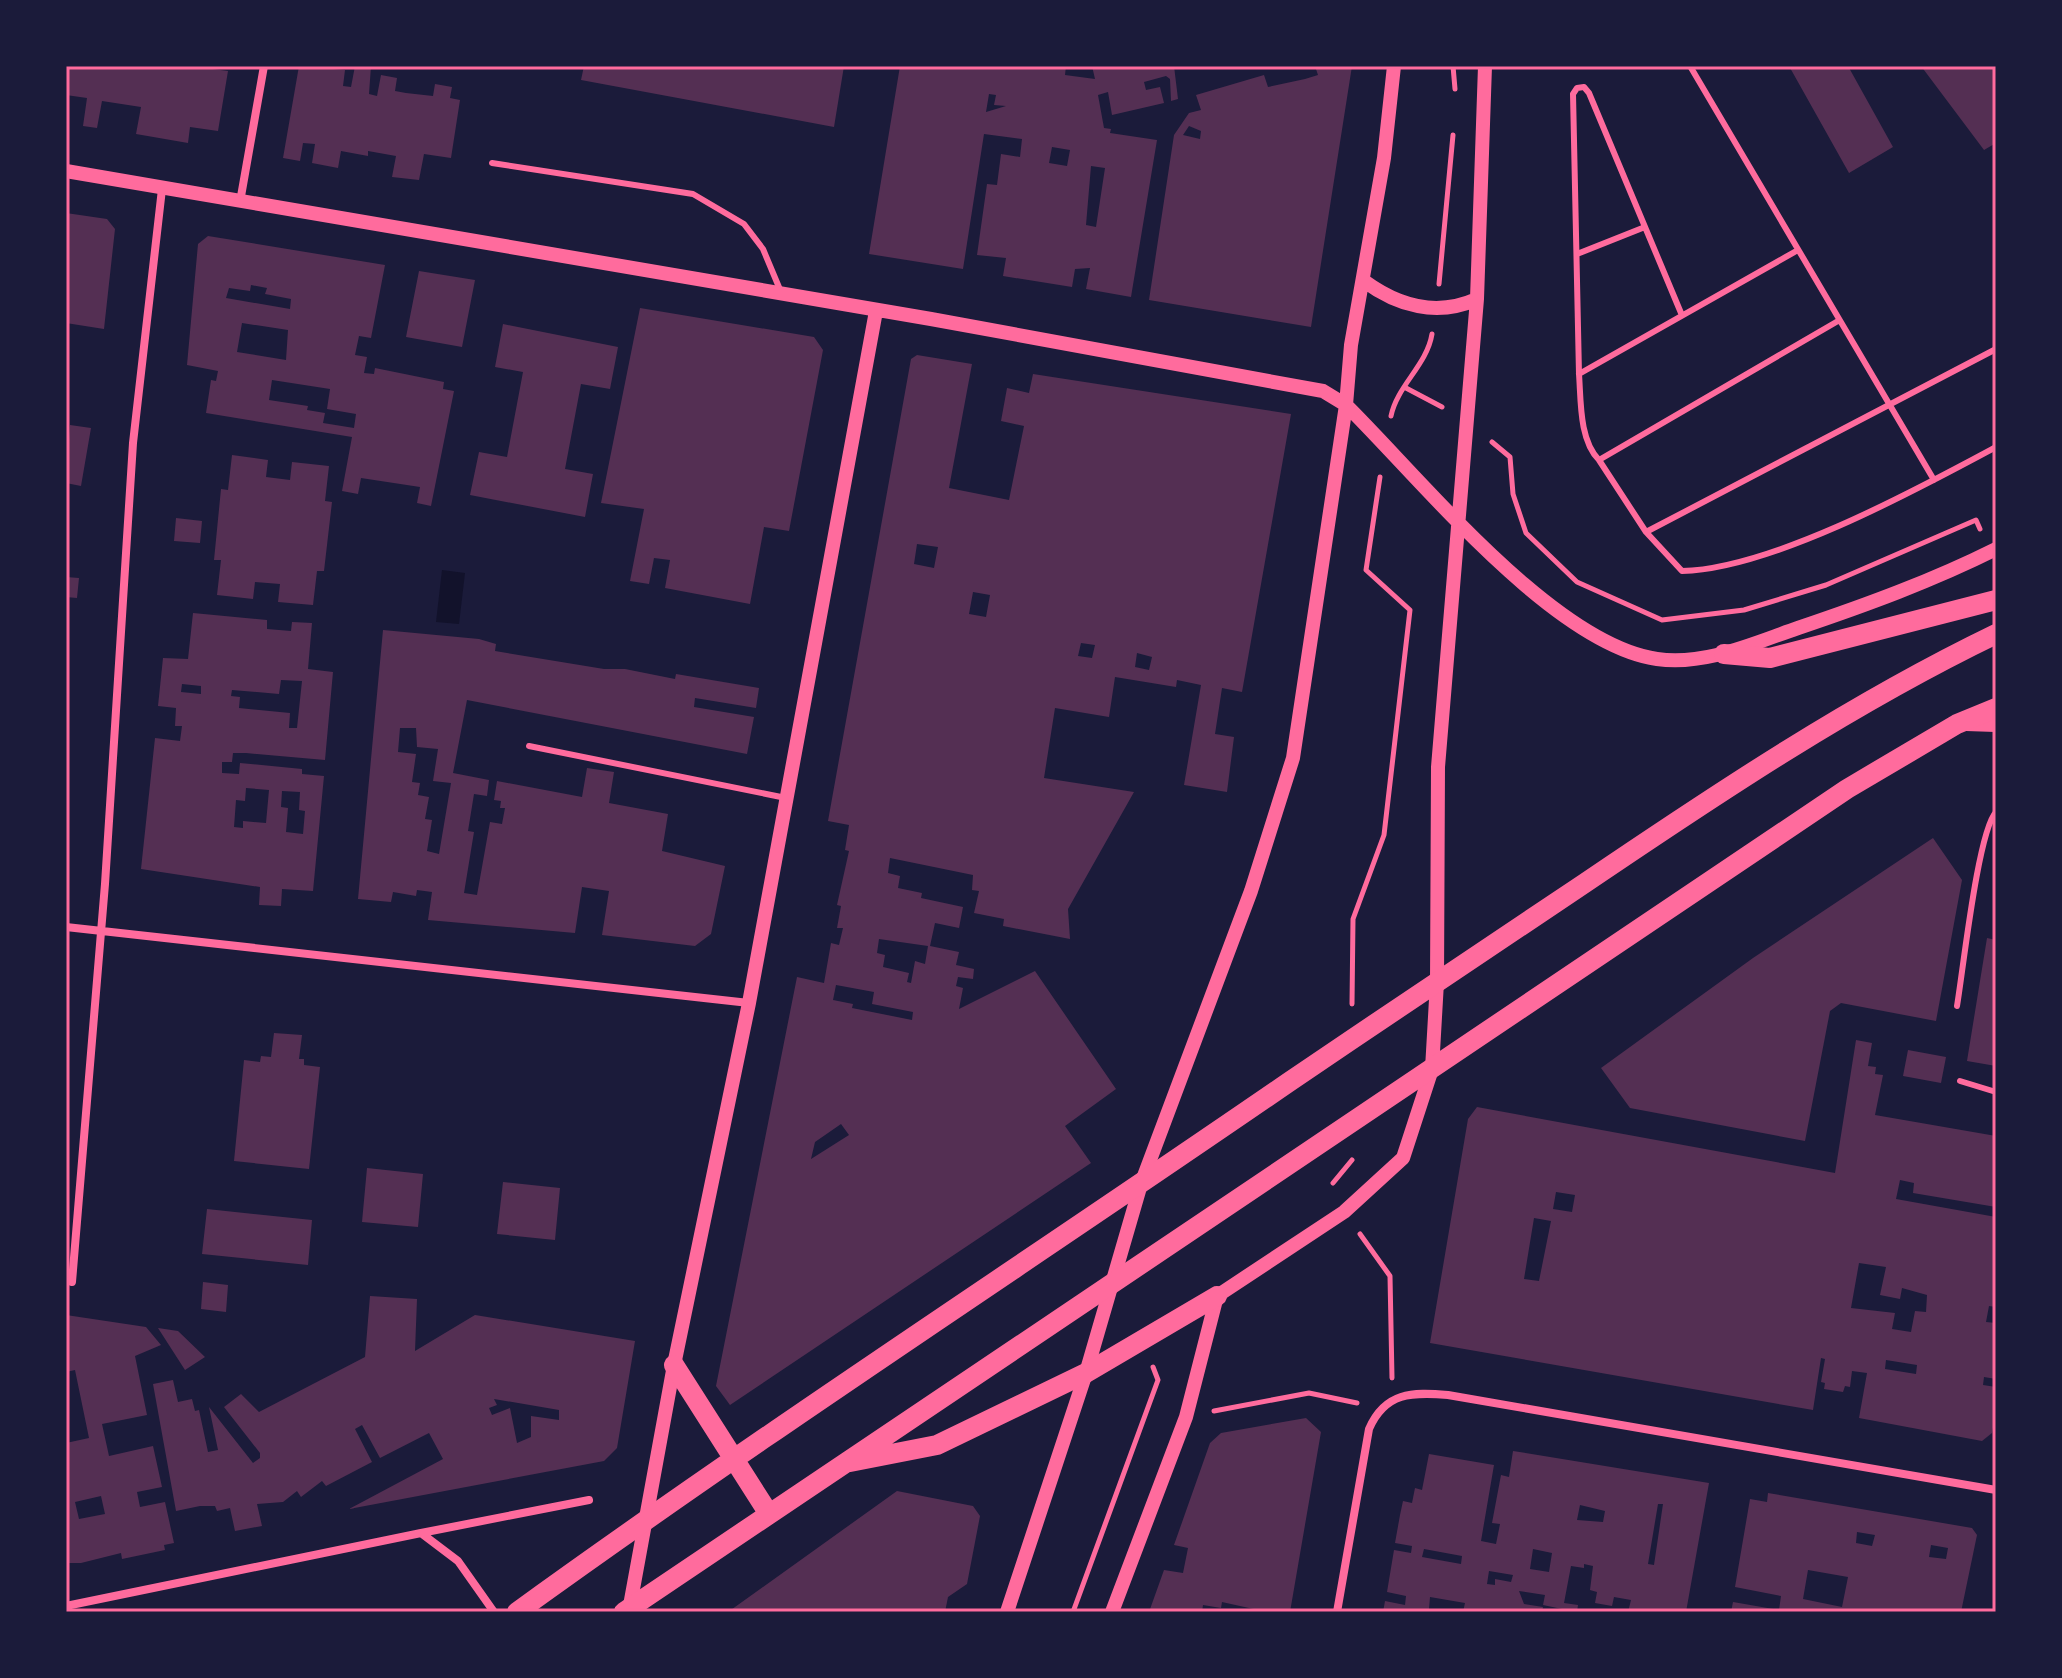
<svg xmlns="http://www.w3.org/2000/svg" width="2062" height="1678" viewBox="0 0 2062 1678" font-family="'Nunito Sans',sans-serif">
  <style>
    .water { fill: #12122b }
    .building { fill: #542f53; fill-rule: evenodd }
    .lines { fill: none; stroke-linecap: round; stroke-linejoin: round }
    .path { stroke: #ff6b9d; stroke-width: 5 }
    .service { stroke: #ff6b9d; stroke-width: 6 }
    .minor { stroke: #ff6b9d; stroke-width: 8 }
    .tertiary { stroke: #ff6b9d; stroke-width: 14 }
    .primary { stroke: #ff6b9d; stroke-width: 20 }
    .neatline { fill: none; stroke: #ff6b9d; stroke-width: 3 }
  </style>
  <rect width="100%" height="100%" fill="#1b1b3a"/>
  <path class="water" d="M442,570L465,573L459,624L436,622Z"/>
  <path class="building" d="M66,66H213V69L228,71L218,131L190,127L188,143L136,134L141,107L102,101L97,128L83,126L87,98L66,95Z
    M299,66L345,70L343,86L351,87L355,66H371L369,94L377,96L381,75L397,78L395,91L406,93L433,96L435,84L452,87L450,98L460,100L451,158L424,154L419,180L392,177L396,156L368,151V156L341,151L338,168L312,163L315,144L303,143L300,161L283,158Z
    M584,66H844L834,127L581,80Z
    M900,66H1066L1065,75L1095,79L1092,66H1174L1178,99L1171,101L1170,79L1166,76L1144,82L1146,90L1160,87L1164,103L1112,115L1108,92L1098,95L1104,128L1111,129L1110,133L1157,140L1131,297L1086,289L1090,268L1075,269L1072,287L1003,276L1006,258L977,255L987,184L997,185L1001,154L1020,157L1022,139L984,134L963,269L869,254ZM989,94L996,95L994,105L1006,106L986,112ZM1052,147L1070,150L1067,166L1049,163ZM1091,166L1105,168L1096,227L1086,225Z
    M1315,66H1352L1311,327L1149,300L1174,135L1189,113L1201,110L1196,95L1264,75L1268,87L1305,79L1318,75ZM1189,126L1201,131L1200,139L1183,135Z
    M1789,66H1848L1893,147L1849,173Z
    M1921,66H1996V143L1984,150Z
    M66,213L107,219L115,229L104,329L66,323Z
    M208,236L385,265L371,338L359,336L355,355L367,357L364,373L374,374L375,368L444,382L443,389L454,391L431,506L417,503L420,487L361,478L358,494L342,491L352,437L206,413L211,380L216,381L218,371L187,365L198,244ZM251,285L267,288L265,294L291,299L290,309L226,298L229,288L250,291ZM242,323L288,330L286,360L237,352ZM272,380L330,389L327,409L356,414L354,428L323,423L325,413L307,410L308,406L269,400Z
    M419,271L475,280L462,347L406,337Z
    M640,308L814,337L823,350L789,531L764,527L750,604L665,588L670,560L654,558L649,584L630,581L644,509L601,503Z
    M503,324L618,347L610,389L581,384L565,469L593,474L585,517L470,495L479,452L507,457L523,372L495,367Z
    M917,355L972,364L949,488L1009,500L1024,426L1001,421L1007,388L1029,393L1033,374L1291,414L1242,692L1222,688L1215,734L1234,737L1227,792L1184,785L1201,685L1177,680L1176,687L1115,677L1109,717L1055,708L1044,778L1134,792L1068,909L1070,939L1003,926L1004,919L974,913L979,891L972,890L973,875L890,858L888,873L900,876L898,888L922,893L921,898L963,907L959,928L935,923L930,946L959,952L956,965L974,969L973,979L958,977L956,986L963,988L959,1009L1035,971L1116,1089L1065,1126L1091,1163L730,1405L716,1386L797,977L824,983L831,943L839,945L843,928H837L841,906L837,905L849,851L845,850L849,825L828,821L911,359ZM917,544L938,547L934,568L914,564ZM973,592L990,595L986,617L969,614ZM1081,643L1095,645L1092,658L1078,656ZM1137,653L1152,657L1149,670L1135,667ZM879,939L928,946L925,964L915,961L911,983L907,982L909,973L883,967L885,955L877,953ZM836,985L874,992L872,1004L913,1012L912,1020L852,1008L853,1004L833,1000ZM841,1124L849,1135L811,1159L815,1142Z
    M70,425L91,428L81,486L66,483Z
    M232,455L268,460L266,477L290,480L292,462L329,466L325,501L332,502L324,571H317L313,605L278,602L280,584L255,582L253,599L217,595L221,560H214L221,489L228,490Z
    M176,518L202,521L200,543L174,541Z
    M66,577L79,578L77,598L66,597Z
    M193,613L267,620V629L291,631L292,622L312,623L308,669L333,672L325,760L246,753H233L232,762H222V773L239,774L240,763L302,769V774L324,776L313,891L282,889L281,906L259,905L260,887L141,869L155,738L180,741L182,726H175L176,708L158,706L163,658L188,659ZM281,680L302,681L297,728H289L290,713L239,708L240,697L231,696L232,690L279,694ZM182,684L201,686V694L181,692ZM246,788L269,790L266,823L243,821V828L234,827L236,800L245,801ZM282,791L300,792L299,810L305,811L303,834L286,832L288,808L281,807Z
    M383,630L479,639L496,644L495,651L604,669H625L675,679L676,674L759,688L756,708L695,698L694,707L754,717L747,754L467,700L453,773L489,780L487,796L474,794L468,831L474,832L464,893L477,895L490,822L502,824L505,808H500L501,801L494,800L497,781L582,797L587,768L614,772L609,803L668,814L662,851L725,866L711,934L695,946L602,935L609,891L582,887L575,933L428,920L432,892L417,890L416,896L393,892L391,902L358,899ZM400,728H416L417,747L438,749L433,781L451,783L439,854L427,851L432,820L425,819L429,797L418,795L420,783L412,782L416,754L398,752Z
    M1933,838L1962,880L1936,1021L1841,1003L1830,1011L1805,1141L1630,1108L1601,1068L1753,958Z
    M1987,938L1996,940V1066L1967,1061Z
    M274,1033L302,1035L299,1059H304V1065L320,1067L309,1169L234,1161L244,1060L260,1062L261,1056L271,1057Z
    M1856,1040L1872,1043L1868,1066L1876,1067L1875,1074L1883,1075L1875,1115L1996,1136V1207L1913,1193L1914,1183L1900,1180L1896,1199L1996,1217V1307L1989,1306L1986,1322L1996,1323V1379L1984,1377L1983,1385L1996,1387V1411L1992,1433L1982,1441L1859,1418L1867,1373L1852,1371L1850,1387L1845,1386L1843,1392L1824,1389L1825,1383L1821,1382L1825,1359L1821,1358L1813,1410L1430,1343L1468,1119L1477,1107L1835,1173ZM1556,1192L1575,1195L1572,1212L1553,1209ZM1534,1218L1551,1221L1539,1281L1524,1279ZM1859,1263L1886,1267L1880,1295L1900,1299L1902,1288L1927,1295L1926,1312L1915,1311L1911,1332L1892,1329L1895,1313L1851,1308ZM1886,1360L1917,1365L1916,1374L1885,1369Z
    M1908,1050L1946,1057L1941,1083L1903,1076Z
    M367,1168L423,1174L418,1227L362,1222Z
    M503,1182L560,1188L555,1240L497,1234Z
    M207,1209L312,1220L308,1265L202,1254Z
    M203,1282L228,1285L226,1312L201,1309Z
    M370,1296L417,1299L415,1351L475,1315L635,1341L617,1448L604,1461L349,1509L443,1459L429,1433L380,1458L362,1425L355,1429L372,1462L326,1486L322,1481L301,1497L297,1491L283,1502L257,1504L262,1526L235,1531L230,1508L217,1511L215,1506H200L176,1511L153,1384L173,1380L178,1402L192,1399L195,1411L199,1410L208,1452L218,1450L209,1407L253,1463L260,1458V1453L224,1407L241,1394L259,1412L365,1357ZM494,1399L559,1410V1420L531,1416V1437L517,1443L510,1408L492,1415L489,1408L497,1405Z
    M66,1315L146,1327L161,1345L135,1356L147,1415L102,1424L109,1456L153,1446L162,1487L137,1492L140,1507L165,1502L174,1543L164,1545L165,1550L122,1559L121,1553L81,1563H66V1443L89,1438L75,1370L66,1372ZM101,1496L105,1514L79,1519L75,1502Z
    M158,1328L178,1331L205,1357L185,1370Z
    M1306,1418L1321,1432L1290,1612H1267L1222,1602L1221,1608L1203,1605L1202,1612H1149L1164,1570L1183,1573L1188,1548L1174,1545L1210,1443L1221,1433Z
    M1513,1451L1709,1483L1686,1612H1628L1631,1600L1614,1597L1612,1606L1595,1603L1597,1592L1590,1590L1593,1566L1584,1564V1568L1571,1566L1564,1603L1578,1605L1577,1612H1561L1562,1609L1543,1605L1545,1595L1519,1591L1524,1604L1543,1607L1542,1612H1463L1465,1603L1430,1597L1429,1609L1435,1612H1383L1385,1601L1405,1605L1406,1596L1387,1592L1394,1550L1411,1553L1412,1546L1395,1543L1400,1515L1403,1501L1412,1503L1415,1488L1422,1490L1429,1454L1494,1465L1481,1541L1496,1544L1500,1524L1492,1523L1501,1475L1509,1477ZM1658,1504H1663L1654,1565L1648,1564ZM1580,1505L1605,1511L1603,1522L1577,1520ZM1424,1549L1462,1556L1461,1564L1422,1557ZM1533,1549L1552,1553L1549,1572L1530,1569ZM1489,1571L1513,1575L1511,1582L1495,1579V1585L1487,1584Z
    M897,1491L973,1506L980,1516L967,1584L948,1597L945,1612H728Z
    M1768,1493L1972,1528L1977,1535L1961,1612H1731L1733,1602L1779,1610L1781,1596L1735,1587L1750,1499L1767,1502ZM1857,1532L1875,1535L1872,1546L1856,1543ZM1931,1545L1948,1548L1946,1559L1929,1557ZM1808,1570L1848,1577L1842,1607L1803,1599Z"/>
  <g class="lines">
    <path class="path" d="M1453,66L1455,89
      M1439,284L1453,135
      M1406,388L1442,407
      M1391,416C1397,386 1427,365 1432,334
      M1492,442L1510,457L1513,494L1526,533L1577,582L1662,620L1744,610L1826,585L1976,520L1980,529
      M1352,1004L1353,919L1384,835L1410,610L1366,570L1380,477
      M1333,1183L1352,1160
      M1360,1234L1390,1276L1392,1378
      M1214,1411L1309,1393L1357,1403
      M1073,1612L1158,1380L1153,1367"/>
    <path class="service" d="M1690,66L1934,480
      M492,163L693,194L744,224L763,249L781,292
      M1577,254L1645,227
      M1681,313L1589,93L1584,87L1577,88L1573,94L1579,374C1581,400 1579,440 1599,460L1838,321
      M1579,374L1798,250
      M1599,460L1646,532L1682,571C1771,569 1916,490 1996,447
      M1646,532L1996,349
      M529,746L786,798
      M1957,1006C1963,971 1978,831 1996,812
      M1960,1081L1996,1092"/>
    <path class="minor" d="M240,202L264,66
      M66,927L749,1003
      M72,1282L105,884L133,443L162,189
      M421,1533L589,1500
      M66,1606L421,1533L458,1561L494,1612
      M1337,1612L1369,1429C1385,1392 1412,1392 1448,1395L1996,1490"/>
    <path class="tertiary" d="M66,171L931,319L1323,391L1346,405C1420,478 1553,644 1657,659C1705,666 1754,643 1798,628C1866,605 1932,581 1996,549
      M1364,281C1398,306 1437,317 1477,299
      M1966,724L1996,725
      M629,1611L674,1365L749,1003L876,311
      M1007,1612L1086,1373L1141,1184L1251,891L1293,758L1346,405L1351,345L1384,158L1394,66
      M1112,1612L1186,1417L1217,1296L1344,1212L1403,1158L1432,1069L1437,982L1438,767L1477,299L1485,66"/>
    <path class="primary" d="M1724,654L1770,658L1996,600
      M674,1365L769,1514
      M850,1462L937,1445L1086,1373L1217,1296
      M517,1612C770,1429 1032,1259 1289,1082C1387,1015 1486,950 1585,883C1718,793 1851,704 1996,634
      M624,1612L1847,789L1957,724L1996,708"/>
  </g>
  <rect width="2062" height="1678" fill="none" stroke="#1b1b3a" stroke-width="136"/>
  <rect x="68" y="68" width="1926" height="1542" class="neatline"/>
</svg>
